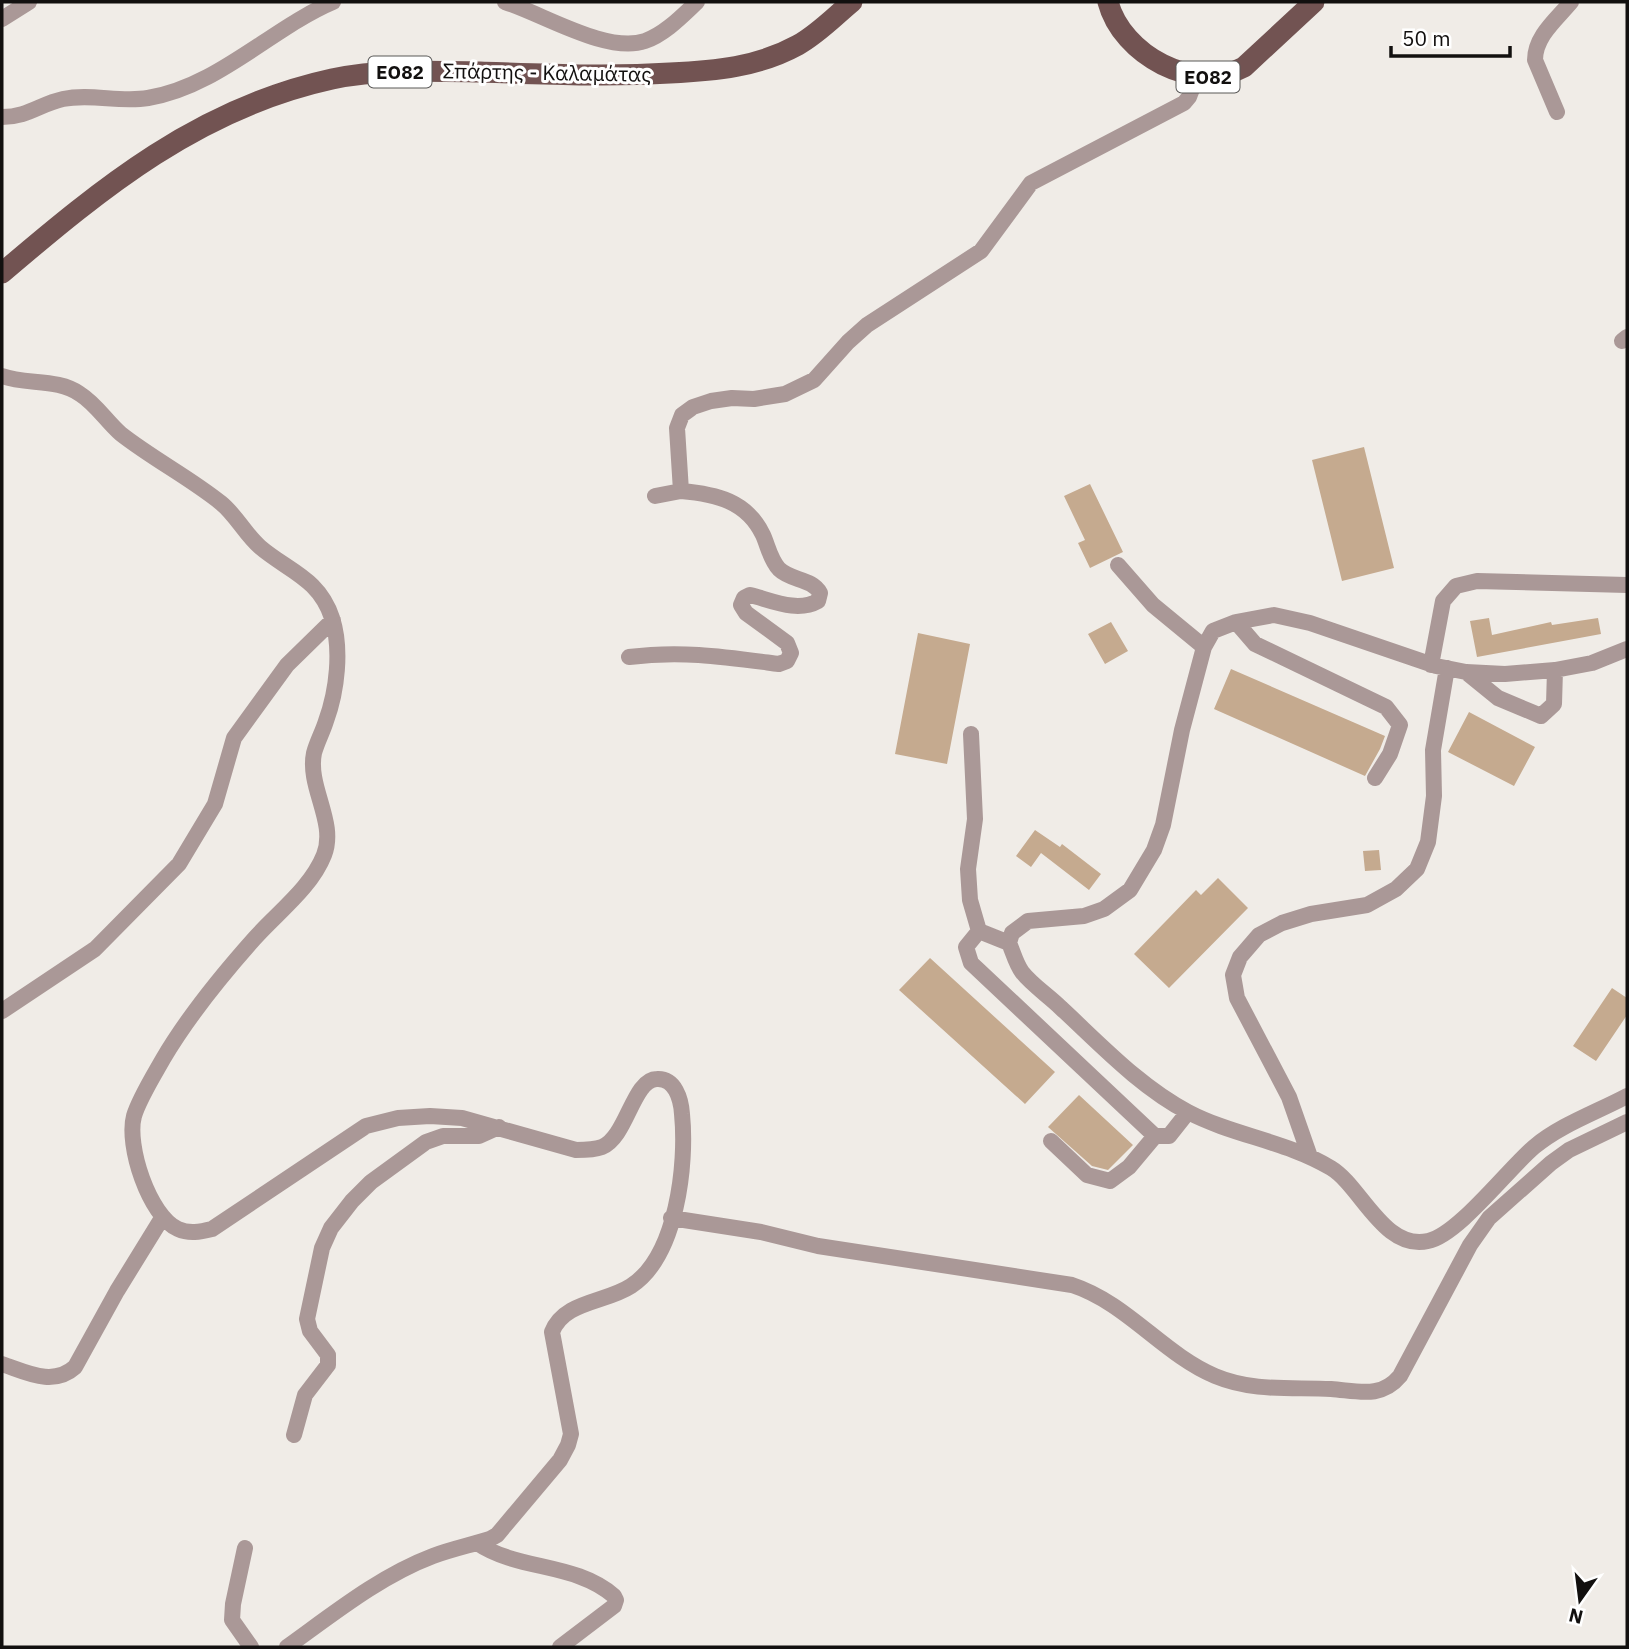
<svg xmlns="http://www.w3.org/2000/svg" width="1629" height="1649" viewBox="0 0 1629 1649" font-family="'IBM Plex Sans',sans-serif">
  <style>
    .building { fill: #c5aa8f }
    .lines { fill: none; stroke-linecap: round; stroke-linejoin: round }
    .minor { stroke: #aa9897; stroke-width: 16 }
    .major { stroke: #725352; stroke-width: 21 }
    .labels { text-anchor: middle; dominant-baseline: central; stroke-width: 6; stroke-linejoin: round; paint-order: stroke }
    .shield { fill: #fff; stroke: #595857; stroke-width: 2 }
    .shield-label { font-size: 19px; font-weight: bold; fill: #12100f }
    .street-label { font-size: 21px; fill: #12100f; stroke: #fff }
  </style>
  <rect width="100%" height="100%" fill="#f0ece7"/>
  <path class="building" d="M1364,447L1394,568L1342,581L1312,460Z
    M1090,484L1123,552L1090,568L1078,543L1085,540L1064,496Z
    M1489,618L1492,635L1551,622L1552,625L1598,618L1601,634L1477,657L1470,621Z
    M1111,622L1128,651L1105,664L1088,634Z
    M918,633L970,644L947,764L895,754Z
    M1231,669L1385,736L1380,749L1365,776L1214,709Z
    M1469,712L1535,747L1514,786L1448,752Z
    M1035,830L1060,847L1062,844L1101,874L1089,890L1041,853L1031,867L1016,856Z
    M1379,850L1381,870L1365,871L1363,851Z
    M1218,878L1248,908L1169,988L1134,954L1196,890L1201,895Z
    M930,958L1055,1072L1025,1104L899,990Z
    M1612,988L1627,998V1015L1596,1061L1573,1046Z
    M1079,1095L1133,1145L1108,1170L1092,1166L1048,1127Z"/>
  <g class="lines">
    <path class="minor" d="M505,2C543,14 607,54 645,41C665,34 682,16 697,2
      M2,19L29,2
      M1557,112L1535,60C1535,36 1557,19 1571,2
      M2,117C28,117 40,104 63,99C91,93 120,103 148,98C217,87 272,28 333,2
      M1622,341L1627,337
      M2,376C26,385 58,378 80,394C96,404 107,422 121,434C153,459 190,478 221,503C236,515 245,534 260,547C288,571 319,578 332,618C342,649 337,691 326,721C323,731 317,742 314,753C307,787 337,822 324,855C311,888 277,913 254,939C222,975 187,1018 163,1059C154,1075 139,1099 134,1116C126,1145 149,1216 178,1229C189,1234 200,1232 212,1229L366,1126L398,1118L430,1116L462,1118L576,1150C585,1150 594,1150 602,1147C627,1137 633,1079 657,1079C675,1078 681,1099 682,1114C687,1164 677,1256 631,1286C605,1303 564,1301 552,1332L571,1434L568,1445L560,1460L497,1535L490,1539C471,1545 452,1549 433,1556C380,1576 333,1614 287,1647
      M655,496L681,491
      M1118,565L1153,605L1204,647
      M1236,622L1255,644L1386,707L1400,725L1390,754L1375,778
      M1627,649L1592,663L1555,670L1505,674L1466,672L1436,666L1310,623L1274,615L1236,622L1213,631L1204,647L1182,730L1163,825L1154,850L1130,890L1104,909L1084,916L1028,921L1012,933L1009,943C1013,952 1016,964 1022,972C1032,985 1049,996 1061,1008C1100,1044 1140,1087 1188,1112C1234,1136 1286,1141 1331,1168C1361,1186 1384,1251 1428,1241C1458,1235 1508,1169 1534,1147C1560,1125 1597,1112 1627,1096
      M629,657C682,650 726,657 779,664L787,661L791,653L787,643L746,613L741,605L744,598L750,595C771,600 797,613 818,601L820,593C812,578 791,581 779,569C770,559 768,546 763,535C747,501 716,494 681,491L677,428L682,415L693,407L711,401L732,398L754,399L785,394L814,380L848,342L867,325L981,251L1031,183L1184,103L1189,97L1197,76
      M1431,665L1443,601L1456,586L1477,581L1627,585
      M1466,672L1498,698L1541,716L1554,704L1555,670
      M971,734L975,819L968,869L970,900L979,931L966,947L971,963L1155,1136H1169L1188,1112
      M979,931L1009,943
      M2,1011L95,949L179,864L215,804L234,738L287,665L333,620
      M1051,1141L1087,1175L1110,1181L1129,1167L1155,1136
      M1310,1157L1289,1097L1237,998L1233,975L1240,957L1259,935L1282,923L1311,914L1367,905L1396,889L1417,869L1428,842L1434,796L1433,750L1447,668
      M671,1218L761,1232L818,1246L1072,1285C1127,1303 1163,1354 1215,1376C1253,1392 1292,1387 1331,1389C1358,1391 1381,1399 1400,1376L1470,1245L1489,1218L1551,1163L1569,1150L1627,1122
      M2,1364C26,1372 53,1387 75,1367L117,1291L162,1218
      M294,1435L305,1395L328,1365V1355L310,1331L307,1319L322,1248L331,1228L352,1201L371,1182L426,1142L443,1136H479L499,1127
      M477,1543C518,1571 575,1562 614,1596L616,1600L614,1606L560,1647
      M245,1548L233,1604L232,1620L251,1647"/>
    <path class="major" d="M1108,2C1122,55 1194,94 1244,67L1314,2
      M2,273C103,187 199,108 332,79C380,69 430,71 480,72C543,74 607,77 670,73C715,71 758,67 798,45C818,34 835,16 852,2"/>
  </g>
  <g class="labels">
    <g class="shield">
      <rect x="368.5" y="56.5" width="63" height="31" rx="5"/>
      <rect x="1176.5" y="61.5" width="63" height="31" rx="5"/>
    </g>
    <g class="shield-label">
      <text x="400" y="72">ΕΟ82</text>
      <text x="1208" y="77">ΕΟ82</text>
    </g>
    <g class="street-label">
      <text transform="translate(547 72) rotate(1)">Σπάρτης - Καλαμάτας</text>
    </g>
  </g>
  <rect width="1629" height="1649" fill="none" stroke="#12100f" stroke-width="7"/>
  <g transform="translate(1580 1600) rotate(194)" stroke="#ffffff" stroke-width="5" paint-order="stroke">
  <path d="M0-5L12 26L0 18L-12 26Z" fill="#12100f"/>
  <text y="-10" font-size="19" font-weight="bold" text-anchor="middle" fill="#12100f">N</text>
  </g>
  <path d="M1391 46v10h119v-10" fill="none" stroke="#12100f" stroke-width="3.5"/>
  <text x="1402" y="46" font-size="21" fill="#12100f" stroke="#ffffff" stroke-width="5" paint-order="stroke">50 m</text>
</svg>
